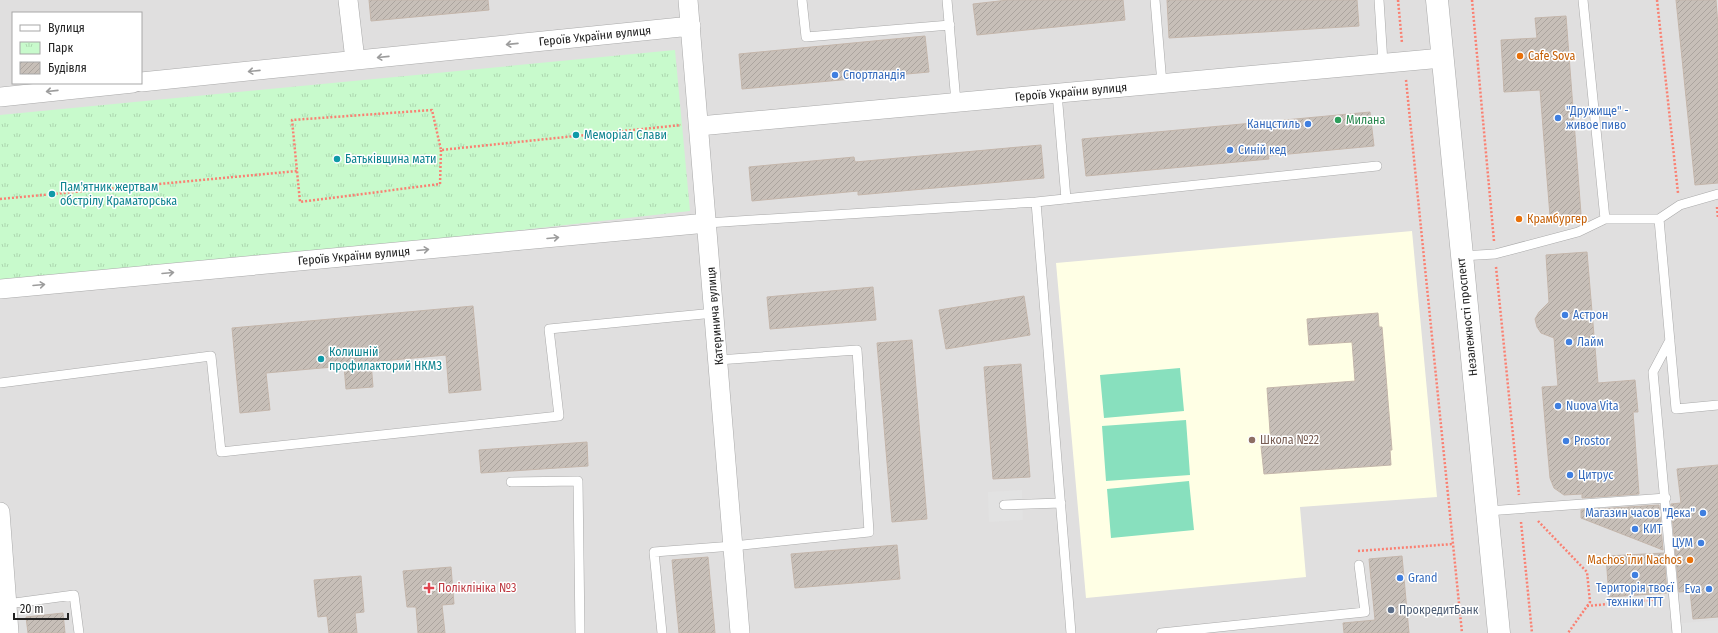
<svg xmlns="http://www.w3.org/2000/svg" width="1718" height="633" viewBox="0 0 1718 633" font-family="'Fira Sans Condensed',sans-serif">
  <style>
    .residential { fill: #e0dfdf; fill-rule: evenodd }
    .education { fill: #ffffe5 }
    .park { fill: url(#park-tufts) }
    .pitch { fill: #88e0be }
    .parking { fill: #e2e2e2 }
    .building { fill: url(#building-hatch); stroke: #c4b6ab }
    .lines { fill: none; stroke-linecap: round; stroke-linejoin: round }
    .service-casing { stroke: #a9a9a9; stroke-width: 10 }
    .minor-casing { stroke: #a9a9a9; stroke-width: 20 }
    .tertiary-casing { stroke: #a9a9a9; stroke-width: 23 }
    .path { stroke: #fa8072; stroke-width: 2.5; stroke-dasharray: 2 2; stroke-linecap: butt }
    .service { stroke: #fff; stroke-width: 9 }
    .minor { stroke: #fff; stroke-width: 19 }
    .tertiary { stroke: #fff; stroke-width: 22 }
    .oneway { stroke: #9c9c9c }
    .food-dot { fill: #e8710a; stroke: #fff; stroke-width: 1.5 }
    .shop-dot { fill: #3f7fe0; stroke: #fff; stroke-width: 1.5 }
    .leisure-dot { fill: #2e9e5b; stroke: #fff; stroke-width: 1.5 }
    .culture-dot { fill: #0f9aa8; stroke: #fff; stroke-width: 1.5 }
    .education-dot { fill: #8d6e63; stroke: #fff; stroke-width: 1.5 }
    .health-dot { fill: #e0444e; stroke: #fff; stroke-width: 1.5 }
    .service-dot { fill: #5c6f8a; stroke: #fff; stroke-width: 1.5 }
    .labels { text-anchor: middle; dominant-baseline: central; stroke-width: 3; stroke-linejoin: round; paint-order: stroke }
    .street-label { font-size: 12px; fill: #222; stroke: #fff }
    .food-label { font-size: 12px; fill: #c56008; stroke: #fff; text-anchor: start }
    .shop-label { font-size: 12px; fill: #366cbe; stroke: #fff; text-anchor: start }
    .leisure-label { font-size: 12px; fill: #27864d; stroke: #fff; text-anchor: start }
    .culture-label { font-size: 12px; fill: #0d838f; stroke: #fff; text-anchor: start }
    .education-label { font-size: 12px; fill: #785e54; stroke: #fff; text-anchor: start }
    .health-label { font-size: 12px; fill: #be3a42; stroke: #fff; text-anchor: start }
    .service-label { font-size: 12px; fill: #4e5e75; stroke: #fff; text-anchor: start }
  </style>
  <defs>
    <pattern id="park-tufts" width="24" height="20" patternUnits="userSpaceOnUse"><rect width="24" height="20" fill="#c8facc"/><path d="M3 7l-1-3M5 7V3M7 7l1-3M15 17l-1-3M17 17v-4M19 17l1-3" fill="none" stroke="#acd6af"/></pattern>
    <pattern id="building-hatch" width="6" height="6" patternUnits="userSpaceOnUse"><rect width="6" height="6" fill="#c7bfb8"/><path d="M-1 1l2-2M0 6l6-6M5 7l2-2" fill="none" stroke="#aba49e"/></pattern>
  </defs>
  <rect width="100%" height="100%" fill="#f2efe9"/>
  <path class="residential" d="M0,0H1718V633H0ZM13,13H141V83H13Z"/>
  <path class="education" d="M1412,231L1437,497L1300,507L1306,577L1086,598L1056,263Z"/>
  <path class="park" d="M675,50L690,211L0,289V115Z"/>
  <path class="pitch" d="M1180,368L1184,411L1104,418L1100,375Z
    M1186,420L1190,475L1106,481L1102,426Z
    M1189,481L1194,530L1111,538L1107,489Z"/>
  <path class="parking" d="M1022,490L1023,520L989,522L988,492Z
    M1718,620V633H1672V624Z"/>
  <path class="building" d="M369,0H488L489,10L371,21Z
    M1008,0H1123L1125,20L977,35L973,4Z
    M1167,0H1357L1359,26L1169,38Z
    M1676,0H1716L1718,26V183L1695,185Z
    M1566,16L1581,214L1550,216L1540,90L1504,92L1501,40L1537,38L1535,18Z
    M925,36L929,72L742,89L739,54Z
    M1370,112L1374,146L1268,156L1269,159L1086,176L1082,139Z
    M1041,145L1044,178L858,195V191L752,201L749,167L854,157L855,162Z
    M1587,252L1598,383L1635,380L1638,412H1633L1639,494L1582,498V494L1564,495L1554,488L1550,478L1542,387L1558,386L1554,338L1541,333L1537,327L1535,319L1539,312L1549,302L1546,255Z
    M873,287L876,320L770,329L767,297Z
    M1024,296L1030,335L946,349L939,310Z
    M473,306L481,390L449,393L446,355L371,362L373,387L346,389L344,366L266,373L270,410L240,413L232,328Z
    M1378,313L1379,327H1382L1392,450H1390L1391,465L1264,474L1261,446H1271L1267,388L1355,381L1352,342L1309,345L1307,319Z
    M912,340L927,519L892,522L877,343Z
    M1021,364L1030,477L993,479L984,367Z
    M587,442L588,466L481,473L479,450Z
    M1718,465V617L1693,619L1690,591L1679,592L1671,504L1681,503L1677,469Z
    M1659,505L1663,550L1581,518V510Z
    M897,545L900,579L795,588L791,554Z
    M1664,553L1667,593L1609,597L1606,556Z
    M1402,556L1409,633H1344L1343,623L1375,620L1369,559Z
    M708,557L715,633H679L672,560Z
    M451,567L454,604L442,605L445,633H418L416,607H407L403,571Z
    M361,576L364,612L355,613L357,633H329L327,616L318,617L314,580Z
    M63,613L65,633H28L26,617Z"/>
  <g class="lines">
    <defs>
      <path id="service" d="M802,0L806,37L950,25
        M947,0L956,102
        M1155,0L1162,84
        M1379,0L1383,63
        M1583,0L1605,219H1659L1680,205L1718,194
        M1057,93L1066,199
        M1036,202L1377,166
        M1659,219L1676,409L1718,405
        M707,223L1036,202L1071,633
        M1461,256L1495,254L1578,232L1605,219
        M1670,340L1653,372L1677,633
        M0,383L211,356L221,452L559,416L549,329L714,313
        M511,482L578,481L580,633
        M1004,505L1061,503
        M1487,511L1666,498
        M7,604L74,595L79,633
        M662,633L654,552L733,546L869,532L857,350L718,360
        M1161,633L1365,612L1359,565"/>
      <path id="minor" d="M348,0L355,60
        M688,0L740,633
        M141,82L691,26
        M0,97L133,83
        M699,126L1442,58
        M0,289L707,223
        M0,512L9,633"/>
      <path id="tertiary" d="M1437,0L1499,633"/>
    </defs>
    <use href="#service" class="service-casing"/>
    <use href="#minor" class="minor-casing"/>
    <use href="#tertiary" class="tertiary-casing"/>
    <path class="path" d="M1398,0L1402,43
      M1472,0L1494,241
      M1657,0L1678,193
      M1406,80L1462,633
      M441,150L440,184L300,202L292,120L432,110L441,150L681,125
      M0,199L297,171
      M1717,207L1718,219
      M1496,267L1519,495
      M1538,521L1587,572L1590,602L1568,633
      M1521,522L1532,633
      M1358,551L1453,544
      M1587,606L1662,599"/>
    <use href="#service" class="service"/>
    <use href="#minor" class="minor"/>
    <use href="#tertiary" class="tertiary"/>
  </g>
  <defs><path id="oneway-shaft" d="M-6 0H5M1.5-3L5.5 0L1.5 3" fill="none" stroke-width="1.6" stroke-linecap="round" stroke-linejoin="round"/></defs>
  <g class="oneway">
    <use href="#oneway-shaft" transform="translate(512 44) rotate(174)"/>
    <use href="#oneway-shaft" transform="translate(383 57) rotate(174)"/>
    <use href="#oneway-shaft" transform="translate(254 71) rotate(174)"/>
    <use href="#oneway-shaft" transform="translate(52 91) rotate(174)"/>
    <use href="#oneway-shaft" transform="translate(553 238) rotate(-5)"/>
    <use href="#oneway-shaft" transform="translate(423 250) rotate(-5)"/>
    <use href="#oneway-shaft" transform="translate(168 273) rotate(-5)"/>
    <use href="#oneway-shaft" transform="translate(39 285) rotate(-5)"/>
  </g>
  <g class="food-dot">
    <circle cx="1520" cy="56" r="4"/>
    <circle cx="1519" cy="219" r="4"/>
    <circle cx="1690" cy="560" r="4"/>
  </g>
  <g class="shop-dot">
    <circle cx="835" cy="75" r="4"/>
    <circle cx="1558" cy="118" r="4"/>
    <circle cx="1308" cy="124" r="4"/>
    <circle cx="1230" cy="150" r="4"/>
    <circle cx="1565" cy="315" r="4"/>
    <circle cx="1569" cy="342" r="4"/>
    <circle cx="1558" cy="406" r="4"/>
    <circle cx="1566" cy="441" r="4"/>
    <circle cx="1570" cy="475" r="4"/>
    <circle cx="1703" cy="513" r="4"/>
    <circle cx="1635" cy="529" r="4"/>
    <circle cx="1701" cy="543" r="4"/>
    <circle cx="1635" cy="575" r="4"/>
    <circle cx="1400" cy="578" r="4"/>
    <circle cx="1709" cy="589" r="4"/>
  </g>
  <circle class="leisure-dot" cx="1338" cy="120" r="4"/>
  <g class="culture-dot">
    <circle cx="576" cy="135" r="4"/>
    <circle cx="337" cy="159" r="4"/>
    <circle cx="52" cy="194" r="4"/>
    <circle cx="321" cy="359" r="4"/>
  </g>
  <circle class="education-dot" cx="1252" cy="440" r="4"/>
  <path class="health-dot" d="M427 582h4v4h4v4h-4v4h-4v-4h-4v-4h4z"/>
  <circle class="service-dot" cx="1391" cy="610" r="4"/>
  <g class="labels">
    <g class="street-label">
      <text transform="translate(595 36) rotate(-6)">Героїв України вулиця</text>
      <text transform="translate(1071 92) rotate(-5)">Героїв України вулиця</text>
      <text transform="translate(354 256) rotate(-5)">Героїв України вулиця</text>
      <text transform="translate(715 316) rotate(-95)">Катеринича вулиця</text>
      <text transform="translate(1467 317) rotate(-96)">Незалежності проспект</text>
    </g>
    <g class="food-label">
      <text x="1528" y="56">Cafe Sova</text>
      <text x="1527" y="219">Крамбургер</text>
      <text x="1682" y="560" text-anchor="end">Machos їли Nachos</text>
    </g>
    <g class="shop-label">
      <text x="843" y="75">Спортландія</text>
      <text x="1566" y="111">"Дружище" -<tspan x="1566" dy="14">живое пиво</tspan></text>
      <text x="1300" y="124" text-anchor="end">Канцстиль</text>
      <text x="1238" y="150">Синій кед</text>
      <text x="1573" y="315">Астрон</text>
      <text x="1577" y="342">Лайм</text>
      <text x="1566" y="406">Nuova Vita</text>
      <text x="1574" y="441">Prostor</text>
      <text x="1578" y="475">Цитрус</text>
      <text x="1695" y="513" text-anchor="end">Магазин часов "Дека"</text>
      <text x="1643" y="529">КИТ</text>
      <text x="1693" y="543" text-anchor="end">ЦУМ</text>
      <text x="1408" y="578">Grand</text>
      <text x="1635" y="588" text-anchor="middle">Територія твоєї<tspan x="1635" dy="14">техніки ТТТ</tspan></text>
      <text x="1701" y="589" text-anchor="end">Eva</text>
    </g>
    <g class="leisure-label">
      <text x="1346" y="120">Милана</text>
    </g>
    <g class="culture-label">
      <text x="584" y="135">Меморіал Слави</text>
      <text x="345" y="159">Батьківщина мати</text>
      <text x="60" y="187">Пам'ятник жертвам<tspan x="60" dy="14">обстрілу Краматорська</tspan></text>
      <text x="329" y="352">Колишній<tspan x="329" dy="14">профилакторий НКМЗ</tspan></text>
    </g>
    <g class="education-label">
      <text x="1260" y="440">Школа №22</text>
    </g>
    <g class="health-label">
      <text x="438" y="588">Поліклініка №3</text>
    </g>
    <g class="service-label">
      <text x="1399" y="610">ПрокредитБанк</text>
    </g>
  </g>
  <rect x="12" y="12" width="130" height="72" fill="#ffffff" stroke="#a7a7a7"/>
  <rect x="20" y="25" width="20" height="6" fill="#ffffff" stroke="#a7a7a7"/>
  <text x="48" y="32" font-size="12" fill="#222222">Вулиця</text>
  <rect x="20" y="42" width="20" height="12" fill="url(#park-tufts)" stroke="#a7a7a7"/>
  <text x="48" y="52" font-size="12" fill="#222222">Парк</text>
  <rect x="20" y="62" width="20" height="12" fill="url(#building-hatch)" stroke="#a7a7a7"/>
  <text x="48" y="72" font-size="12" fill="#222222">Будівля</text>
  <path d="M14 613v6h54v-6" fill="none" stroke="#222222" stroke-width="2"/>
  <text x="20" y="613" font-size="12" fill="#222222" stroke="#ffffff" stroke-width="3" paint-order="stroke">20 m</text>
</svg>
